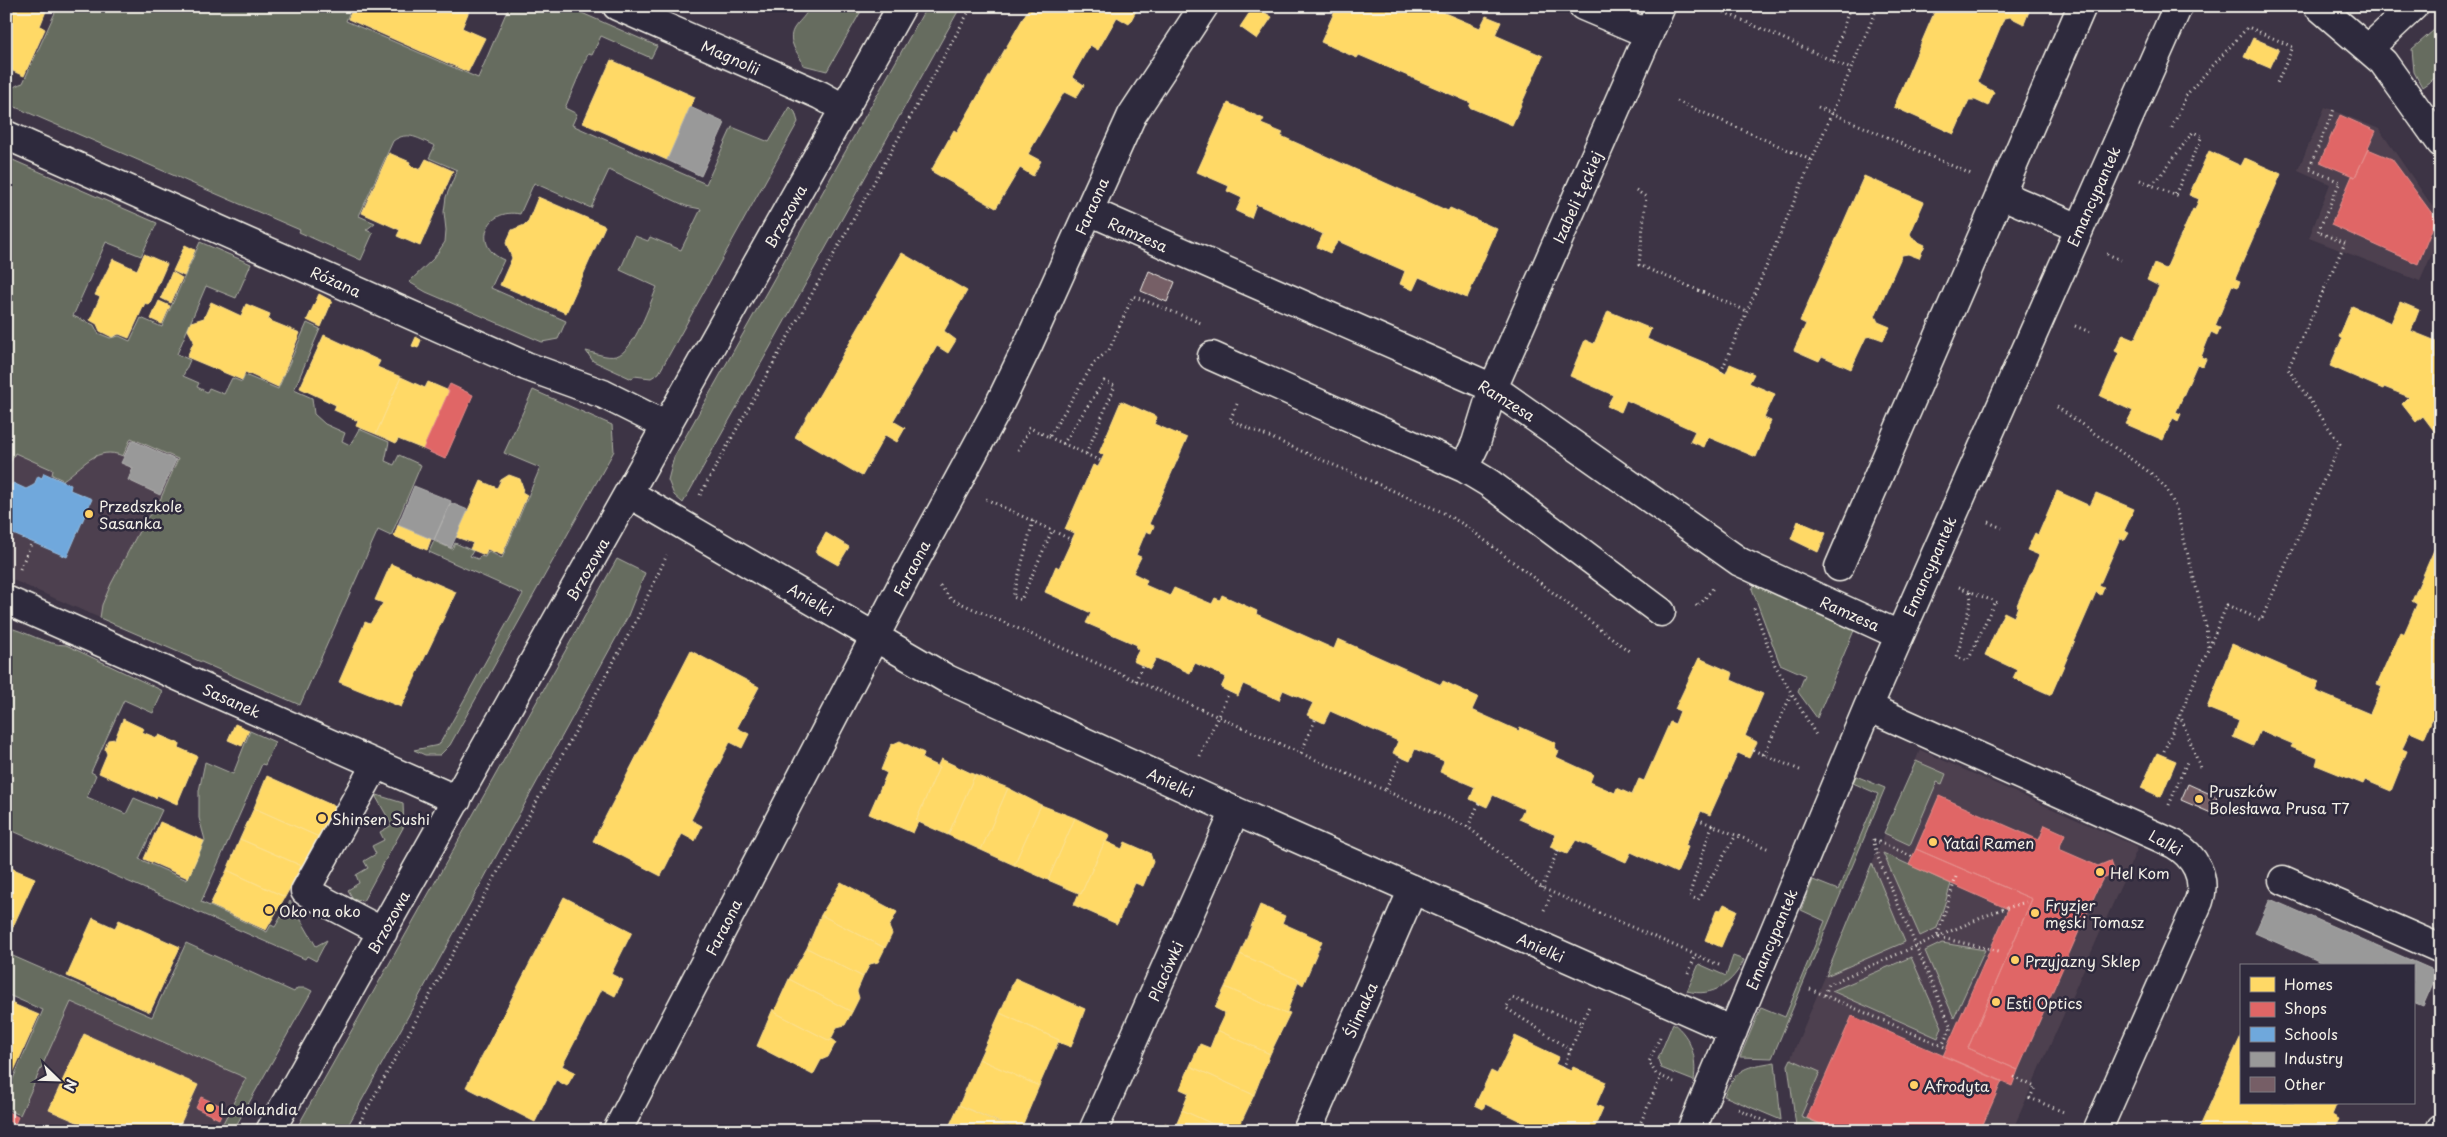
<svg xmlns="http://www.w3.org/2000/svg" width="2447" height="1137" viewBox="0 0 2447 1137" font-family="'Playpen Sans',sans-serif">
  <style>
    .built { fill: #4e414f }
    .green { fill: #666c5f; stroke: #adaea4 }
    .homes { fill: #ffd966; stroke: #fce08d }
    .shops { fill: #e06666; stroke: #e6908d }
    .schools { fill: #6fa8dc; stroke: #97bee0 }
    .industry { fill: #999; stroke: #b4b3b1 }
    .building { fill: #765e66; stroke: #f4f1e8 }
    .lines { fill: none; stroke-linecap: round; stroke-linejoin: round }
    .minor-casing { stroke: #f4f1e8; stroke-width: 31 }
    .path { stroke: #f4f1e8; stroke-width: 3; stroke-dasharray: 1 4; stroke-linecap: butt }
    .minor { stroke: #2f2a3d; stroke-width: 28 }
    .poi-dot { fill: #ffd166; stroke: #2f2a3d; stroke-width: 2 }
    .labels { text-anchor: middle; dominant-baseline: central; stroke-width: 5; stroke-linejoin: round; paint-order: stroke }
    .street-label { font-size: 15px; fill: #f4f1e8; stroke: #2f2a3d }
    .poi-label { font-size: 15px; fill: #f4f1e8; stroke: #2f2a3d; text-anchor: start }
  </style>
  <rect width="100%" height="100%" fill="#3d3445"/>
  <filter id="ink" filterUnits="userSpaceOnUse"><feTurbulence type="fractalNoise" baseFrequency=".02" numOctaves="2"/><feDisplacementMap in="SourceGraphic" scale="10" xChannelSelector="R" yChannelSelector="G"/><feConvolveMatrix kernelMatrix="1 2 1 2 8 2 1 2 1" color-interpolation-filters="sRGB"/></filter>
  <g filter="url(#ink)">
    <path class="built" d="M2325,107L2379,129L2441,219V233L2420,281L2309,238L2330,184L2298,170Z
      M6,365L199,451L100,618L6,577Z
      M1920,750L2138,847L2012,1131H1805L1796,1126L1788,1065Z
      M71,1002L246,1078L219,1131H22L14,1127Z"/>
    <path class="green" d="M58,6H352L346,21L478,78L509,6H566L657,46L651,58L601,36L592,55L588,54L565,108L577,114L572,125L706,184L732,127L769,142L790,107L795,112L798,122L659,373L651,378L634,376L632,379L593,361L586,351C595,353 607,358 616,356C634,352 650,303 657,287L620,270L635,236L648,241L650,237L681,250L701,209L686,206L609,170L591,208L534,183L520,214C485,207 472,247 504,260L491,288L566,321L558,339L542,342L426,292L409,282L434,258L445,242L446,230L444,212L446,197L457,170L429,158L435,146C419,139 408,130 393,141L359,216L375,223L366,230L373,233L361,260L299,232L300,230L6,103C6,91 13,86 23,83Z
      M809,6H864L827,71L803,65C801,56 794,51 792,42C788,25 806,21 809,6Z
      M927,6H961L683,503L674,495L668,480L674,457Z
      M2441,24V74L2422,87L2414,72L2412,49Z
      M6,157L157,223L141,256L106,242L73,316L94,325L98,333L110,338L119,336L130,341L141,318L162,327L200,242L251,264L236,298L206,286L177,354L190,360L183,376L199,383L197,387L207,392L209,388L224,394L232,378L242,382L245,375L278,389L307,323L320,329L294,390L312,398L314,414L325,424L345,433L342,441L350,445L359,429L389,442L385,461L394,465L399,455L421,465L391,536L378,530L300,705L100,618L102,605L111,584L145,520L157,507L178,459L131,438L123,456C96,445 83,467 63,480L52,475L53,470L15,453L6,471Z
      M533,390L612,425L614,451L450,745L440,755H425L414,750L439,745L523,594L429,552L434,541L452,549L455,543L473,551L470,556L478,559L480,556L485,557L488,551L502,558L540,468L504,453Z
      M617,559L645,573L627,618L345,1131H295Z
      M1755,584L1855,628L1817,718L1798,692L1805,675L1780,664L1752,589Z
      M6,627C26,631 45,645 66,645L163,691L153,713L124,700L91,772L96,775L87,797L126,814L134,798L162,810L139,859L187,880L205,840L199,818V791L205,762L233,774L250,731L275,742L265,765L262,764L201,902L267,932L271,925L275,927L290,901L316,946L327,940L316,961L307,956L305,959L6,828Z
      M1916,761L1946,774L1942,784L1937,782L1910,845L1884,833Z
      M1856,776L1885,788L1772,1058L1740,1057L1761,1007L1785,1017L1825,921L1801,910L1813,880L1838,890L1878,794L1853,783Z
      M377,795L403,803L404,826L363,901L349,899L352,897L348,890L359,883L356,875L368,868L364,861L376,854L372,846L384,840L380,832L392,825L376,797Z
      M1883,853L1951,884L1937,928L1920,936Z
      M1872,863L1905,942L1826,976Z
      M186,943L294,992L297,988H306L312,991L233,1131H219L246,1078L71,1002L20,1115L6,1109V1087L9,1088L43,1010L6,994V953L152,1017Z
      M1942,943L1985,950L1954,1018L1925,951Z
      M1733,956L1744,960C1733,983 1713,998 1687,991L1699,964L1726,976Z
      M1911,957L1942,1027L1938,1038L1832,991Z
      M1673,1023C1692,1038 1697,1058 1694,1081L1661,1068L1658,1059Z
      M1791,1059L1820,1072L1801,1116L1824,1126L1822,1131H1805L1796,1126L1788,1065Z
      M1775,1062L1781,1120L1724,1096C1736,1067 1746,1067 1775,1062Z"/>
    <path class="homes" d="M6,6H48L40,26L45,29L24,76L6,68Z
      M354,6H471L462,28L485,38L468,72L348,19Z
      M1040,6H1132L1137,9L1129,24L1117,17L1098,50L1090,45L1072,77L1084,85L1076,98L1064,92L1028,154L1041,161L1033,176L1020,168L996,208L931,171L954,130L957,132L1029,8L1036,12Z
      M1254,6L1272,17L1257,39L1240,27Z
      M1337,6H1428L1480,28L1486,16L1501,22L1495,35L1543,56L1512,125L1469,107L1471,103L1359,55L1357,58L1321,42Z
      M1937,6H2023L2030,9L2024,24L2010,17L2004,18L1978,81L1981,85L1994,92L1988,106L1975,100H1969L1954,134L1894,107Z
      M2253,38L2279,49L2270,68L2244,57Z
      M611,60L695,97L667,160L583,123Z
      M1228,103L1264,119L1261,124L1283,133L1281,136L1448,211L1450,208L1497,229L1467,298L1419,277L1413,290L1400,284L1405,271L1338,241L1330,253L1317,247L1323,234L1256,204L1251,218L1236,211L1242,198L1227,191L1229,186L1197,172Z
      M2209,151L2241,166L2245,158L2281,174L2235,279L2240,281L2238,287L2232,285L2215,326L2220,328L2217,335L2211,332L2201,357L2206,359L2203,366L2197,364L2176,412L2181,414L2178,421L2173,418L2163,440L2126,424L2133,411L2100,396L2119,353L2115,351L2123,334L2135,339L2159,286L2147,280L2154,264L2166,269L2193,209L2195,210L2199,199L2189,195Z
      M389,153L410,162L409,165L420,170L426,159L453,171L420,246L397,236L400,230L362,213Z
      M1864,176L1924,202L1910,234L1914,240L1925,245L1919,258L1908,254L1902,255L1875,316L1878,322L1890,327L1883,340L1872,336L1866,337L1851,369L1822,356L1819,361L1794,350L1806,324L1800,321Z
      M538,197L605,226L566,313L500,285L512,258L506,243L512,230L527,224Z
      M185,245L195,250L184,276L173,271Z
      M902,253L967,291L944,331L956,340L948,353L937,346L893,421L905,428L897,442L885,435L862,476L795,437Z
      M144,254L167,264L149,305L145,303L129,338L119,334L112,337L100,331L97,324L90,320L100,297L95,295L113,259L137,270Z
      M172,272L182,278L171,303L161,298Z
      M319,294L332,301L321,327L307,320Z
      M159,301L170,306L162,324L151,319Z
      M211,302L241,316L246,304L270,314L268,320L300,333L278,387L245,372L242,380L187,357L194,341L188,330L191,322L204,318Z
      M2400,302L2419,310L2411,331L2441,343V440L2423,416L2416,422L2402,404L2409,397L2384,387L2383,389L2330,366L2342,339L2339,337L2352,306L2391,323Z
      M1608,311L1651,329L1647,339L1714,367L1726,374L1730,364L1754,374L1749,383L1775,394L1764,418L1771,421L1756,457L1708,437L1704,447L1690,441L1695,431L1626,400L1621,412L1607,406L1613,395L1570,376L1585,340L1594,344Z
      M324,335L380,361L377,367L401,377L376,434L356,426L358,421L334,410L336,405L300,388Z
      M416,337L421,340L418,348L412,346Z
      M401,377L425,388L428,382L449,391L423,449L398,439L396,443L376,434Z
      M1121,401L1157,417L1154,424L1187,438L1149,524L1154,526L1151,533L1146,531L1136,555L1141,557L1133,573L1147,580L1145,585L1170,596L1174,588L1212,604L1215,598L1220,600L1222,595L1257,611L1256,614L1334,649L1338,639L1441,685L1443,681L1478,697L1472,710L1519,731L1520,727L1556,743L1554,748L1559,751L1556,757L1593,774L1590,782L1615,793L1617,788L1632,795L1639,779L1644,781L1670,722L1675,724L1680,711L1675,709L1699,658L1733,673L1731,680L1763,694L1745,736L1757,742L1749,758L1738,753L1710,815L1701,811L1685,846L1688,847L1677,873L1631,852L1626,862L1576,840L1567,854L1550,847L1556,835L1519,819L1524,809L1493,795L1487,807L1470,799L1475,787L1440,772L1444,761L1415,749L1410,761L1401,757L1393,753L1398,741L1330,711L1324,723L1307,715L1313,703L1283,690L1279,700L1243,684L1238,696L1221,688L1226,677L1195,663L1190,673L1156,658L1150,669L1133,661L1139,650L1136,648L1137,645L1086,623L1091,613L1045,592L1056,566L1059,568L1075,533L1065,529L1093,465L1098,467L1104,455L1099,453Z
      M509,475L520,479L523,488L522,492L527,495L502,555L487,549L485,555L470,549L473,543L456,537L481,481L497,488L501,480Z
      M2057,491L2090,506L2096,493L2134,509L2124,531L2129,533L2125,540L2120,538L2099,586L2104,588L2101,595L2096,592L2051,695L2013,678L2017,670L1985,655L2004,612L2014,617L2018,606L2017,605L2039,555L2027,550L2035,533L2038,535Z
      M1798,521L1826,533L1818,552L1791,539Z
      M398,525L431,539L427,550L394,536Z
      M826,533L849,547L838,565L815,552Z
      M2441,549V698L2424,738L2410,732L2402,749L2407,751L2391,791L2365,780L2363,784L2316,765L2318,758L2291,747L2293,744L2260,730L2253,746L2233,737L2239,721L2207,708L2232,644L2319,682L2315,691L2370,714L2382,686L2377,684L2400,632L2404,634L2417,604L2412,601L2434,550L2439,552Z
      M391,564L456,592L401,707L339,682L365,622L370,624L383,603L375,600Z
      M691,651L759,687L737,728L749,734L742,748L730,742L691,820L702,826L695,841L682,834L661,876L593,841Z
      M123,719L144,729L142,732L157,738L159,735L180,744L179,748L197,756L177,804L157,795L156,798L99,773L107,754L105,749L108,740L115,739Z
      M235,724L249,730L242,746L228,740Z
      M900,741L924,753L922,759L939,767L916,821L918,822L913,833L869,814L887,773L881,770L891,745Z
      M2157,753L2176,761L2161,797L2141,788Z
      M941,759L975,775L948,835L916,821L939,767H937Z
      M975,775L1008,788L981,850L948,835Z
      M267,776L336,807L319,837L254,808Z
      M1008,788L1041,805L1014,865L981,850Z
      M1041,805L1075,818L1048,880L1014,865Z
      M254,808L319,837L302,866L240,839Z
      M1075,818L1110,835L1106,842L1105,841L1081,894L1048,880Z
      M160,822L204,841L188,878L144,859Z
      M240,839L302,866L285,897L227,870Z
      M1105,841L1122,849L1125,842L1150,853L1153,862L1143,886L1135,883L1117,924L1074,905L1079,893L1081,894Z
      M6,866L35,878L6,942Z
      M227,870L285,897L266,930L210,905Z
      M841,882L897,912L889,927L892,934L885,948L821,915Z
      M564,897L632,932L611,974L623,980L615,996L602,989L562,1066L575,1072L567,1086L556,1080L535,1122L466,1087Z
      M1724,904L1737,910L1721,947L1705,940L1717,909L1721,910Z
      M1260,905L1285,916L1282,923L1322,941L1303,985L1299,982V980L1240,954Z
      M821,915L885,948L878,962L870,964L863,977L807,948Z
      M93,918L115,928L119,920L180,947L150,1012L67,976Z
      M807,948L863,977L857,991L859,998L852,1012L789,979Z
      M1240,954L1299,980L1286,1014L1225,987Z
      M1015,978L1085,1009L1071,1047L1058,1042L1059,1040L1000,1013Z
      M789,979L852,1012L845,1025L837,1027L830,1041L774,1012Z
      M1225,987L1286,1014L1287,1012L1290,1013L1270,1054L1217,1030L1225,1013L1215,1008Z
      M6,1001L39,1015L8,1084H6Z
      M773,1009L774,1012L830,1041L832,1039L836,1042L828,1057L821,1060L813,1075L757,1046Z
      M1000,1013L1059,1040L1039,1086L979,1059Z
      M1217,1030L1270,1054L1254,1095L1190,1066L1200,1044L1210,1048Z
      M84,1034L198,1085L177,1131H98L49,1110Z
      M1515,1036L1559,1057L1555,1064L1571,1071L1573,1067L1606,1082L1596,1105L1603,1108L1593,1131H1531L1533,1127L1485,1104L1483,1109L1475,1105L1491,1071L1497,1074Z
      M2241,1036V1103H2337L2332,1115L2339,1119L2333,1131H2198Z
      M979,1059L1039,1086L1020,1131L959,1105Z
      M1190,1066L1254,1095L1237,1131H1228L1182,1110L1189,1093L1180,1089Z
      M959,1105L1017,1131H947Z
      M1182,1110L1228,1131H1161L1165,1123L1175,1127Z"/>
    <path class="shops" d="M2340,115L2376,131L2355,177L2320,162Z
      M2368,149L2392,159L2436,219L2418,264L2331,225L2352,176L2355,177Z
      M450,384L473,395L445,459L423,449L449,391L447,390Z
      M1939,796L2039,840L2045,825L2065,834L2059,849L2098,866L2110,861L2114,873L2103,878L2098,888L2018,1070L1968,1048L2032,899L1916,849Z
      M1916,849L2032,899L1968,1048L2018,1070L2012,1086L1943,1056L2008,909L1909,865Z
      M1852,1016L2002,1081L1980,1131H1837L1807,1118Z
      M201,1097L224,1107L219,1119L196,1108Z
      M6,1111L18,1117L15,1124L6,1120Z"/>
    <path class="schools" d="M44,473L71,485L70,490L92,499L67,557L6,531V488L8,484L12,485L13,483L26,489L34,485L38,476L42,478Z"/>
    <path class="industry" d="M690,107L725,123L701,176L667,160Z
      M132,440L176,460L160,495L128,480L133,468L121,463Z
      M414,486L451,501L434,540L398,525Z
      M451,503L468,510L451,548L434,540Z
      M2270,899L2438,972L2423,1006L2413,1002V966H2330L2255,933Z"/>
    <path class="building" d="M1149,271L1175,282L1167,302L1141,291Z
      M2188,784L2217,797L2211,813L2181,800Z"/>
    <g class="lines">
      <defs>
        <path id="minor" d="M617,6L820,95L845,109
          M1583,6L1649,34
          M2318,6L2383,62L2441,143
          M2368,49L2414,6
          M6,135L526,366L603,394L667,426
          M2000,194L2079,228
          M1089,211L1493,388L1740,562L1899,635
          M1212,356L1464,468
          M630,494L947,679L1235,811L1733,1031
          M1839,567L2082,6
          M6,600L457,800
          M1661,612L1489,483L1464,468L1476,443L1493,388L1661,6
          M1868,707L2174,844C2195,856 2207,878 2199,901L2097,1131
          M376,764L305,891L383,932
          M2283,880L2441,949
          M270,1131L902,6
          M617,1131L906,577L996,411L1028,345L1132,115L1204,6
          M1093,1131L1235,811
          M1307,1131L1413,889
          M1691,1131L1868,707L2178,6
          M2440,1131L2441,1128"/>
      </defs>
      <use href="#minor" class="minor-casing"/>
      <path class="path" d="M1715,8L1851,69
        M1833,61L1850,6
        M1677,101L1811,160
        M1818,107L1971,174
        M2172,128L2187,94L2248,27L2293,47L2277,83
        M2140,180L2179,197
        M2151,184L2158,179L2193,132L2202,136L2175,195
        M1636,190L1646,197L1639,265L1747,311
        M2107,254L2121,260
        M2075,326L2090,332
        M1721,372L1878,6
        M1237,404L1230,420L1442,512L1466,526L1629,651
        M2057,407L2152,474L2166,488L2176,508L2206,626L2208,647
        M1028,427L1049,437L1094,363L1109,350L1133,296L1201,323
        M1049,437L1101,461
        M1063,444L1104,381L1115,386L1086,454
        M1018,450L1030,428
        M700,495L972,6
        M986,499L1072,540
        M1033,521L1013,597L1021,600L1052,531
        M1988,522L2002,528
        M20,569L32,542
        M940,586L951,599L1468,827L1542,888L1721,966
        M1959,587L1998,603
        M1970,592L1971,600L1957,657L1968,661L1995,601
        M1696,605L1698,607L1714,587
        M1754,608L1775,665L1816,735
        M1136,681L1142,665
        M1753,750L1802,771
        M2164,751L2179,716
        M1301,753L1316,718
        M1764,755L1791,695
        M1200,756L1229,692
        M2200,767L2180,715L2227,605L2261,620L2340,444L2288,369L2345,243L2318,232L2340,182L2309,169L2334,109
        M1386,789L1401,757
        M2169,805L2187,762
        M1697,819L1769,849
        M1712,825L1689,896L1698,900L1736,835
        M1468,827L1479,803
        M1873,839L1878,858L1951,1027L1942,1046
        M1874,840L1913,857
        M1956,877L1937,937L1999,951
        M1542,888L1558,850
        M1544,910L1552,893
        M1688,973L1696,955
        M1810,989L1947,1048
        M1825,995L1829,984L1997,911L2026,902
        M1660,1037L1649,1062L1656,1074L1674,1082
        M1571,1050L1506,1008L1512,998L1582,1023
        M1563,1068L1589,1006
        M2014,1077L2035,1087L2030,1098L2066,1113
        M1738,1109L1788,1131
        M360,1121L379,1131
        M180,1123L196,1131
        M355,1131L635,623L667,555
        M1637,1131L1661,1076"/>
      <use href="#minor" class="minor"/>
    </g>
  </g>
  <g class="poi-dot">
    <circle cx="89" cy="514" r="5"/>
    <circle cx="2199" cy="799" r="5"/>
    <circle cx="322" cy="818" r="5"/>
    <circle cx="1933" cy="842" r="5"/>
    <circle cx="2100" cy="872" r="5"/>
    <circle cx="269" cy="910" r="5"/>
    <circle cx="2035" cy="913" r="5"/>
    <circle cx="2015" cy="960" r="5"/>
    <circle cx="1996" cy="1002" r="5"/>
    <circle cx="1914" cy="1085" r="5"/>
    <circle cx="210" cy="1108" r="5"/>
  </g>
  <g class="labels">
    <g class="street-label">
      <text transform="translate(731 57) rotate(24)">Magnolii</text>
      <text transform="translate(2093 196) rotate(-66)">Emancypantek</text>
      <text transform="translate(1577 197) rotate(-66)">Izabeli Łęckiej</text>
      <text transform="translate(1091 206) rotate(-66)">Faraona</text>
      <text transform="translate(785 216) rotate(-61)">Brzozowa</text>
      <text transform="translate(1138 234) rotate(24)">Ramzesa</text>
      <text transform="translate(336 281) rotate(24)">Różana</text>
      <text transform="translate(1507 400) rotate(32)">Ramzesa</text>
      <text transform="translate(1929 566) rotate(-66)">Emancypantek</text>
      <text transform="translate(911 568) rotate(-62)">Faraona</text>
      <text transform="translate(587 569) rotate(-60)">Brzozowa</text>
      <text transform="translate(811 599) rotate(30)">Anielki</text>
      <text transform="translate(1850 613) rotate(24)">Ramzesa</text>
      <text transform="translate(232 700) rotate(24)">Sasanek</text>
      <text transform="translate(1171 782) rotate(24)">Anielki</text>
      <text transform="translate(2166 842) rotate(29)">Lalki</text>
      <text transform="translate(388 922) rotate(-61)">Brzozowa</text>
      <text transform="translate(723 927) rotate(-63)">Faraona</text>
      <text transform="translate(1771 939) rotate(-67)">Emancypantek</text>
      <text transform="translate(1541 947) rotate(24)">Anielki</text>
      <text transform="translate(1165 971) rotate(-66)">Placówki</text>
      <text transform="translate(1360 1010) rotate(-66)">Ślimaka</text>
    </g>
    <g class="poi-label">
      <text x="99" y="505">Przedszkole<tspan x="99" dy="17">Sasanka</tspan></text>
      <text x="2209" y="790">Pruszków<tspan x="2209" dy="17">Bolesława Prusa T7</tspan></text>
      <text x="332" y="818">Shinsen Sushi</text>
      <text x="1943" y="842">Yatai Ramen</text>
      <text x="2110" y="872">Hel Kom</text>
      <text x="2045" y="904">Fryzjer<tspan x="2045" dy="17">męski Tomasz</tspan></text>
      <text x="279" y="910">Oko na oko</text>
      <text x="2025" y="960">Przyjazny Sklep</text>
      <text x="2006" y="1002">Esti Optics</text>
      <text x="1924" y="1085">Afrodyta</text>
      <text x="220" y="1108">Lodolandia</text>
    </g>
  </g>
  <rect width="2447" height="1137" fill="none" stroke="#2f2a3d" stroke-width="25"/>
  <rect x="12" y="12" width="2422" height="1112" fill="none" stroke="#f4f1e8" stroke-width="2" filter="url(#ink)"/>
  <rect x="2240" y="964" width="175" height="140" fill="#2f2a3d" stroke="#7e7a81"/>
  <rect x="2250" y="977" width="25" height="15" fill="#ffd966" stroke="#7e7a81"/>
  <text x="2284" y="990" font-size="15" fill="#f4f1e8">Homes</text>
  <rect x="2250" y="1002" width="25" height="15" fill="#e06666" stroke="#7e7a81"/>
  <text x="2284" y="1014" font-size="15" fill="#f4f1e8">Shops</text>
  <rect x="2250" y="1027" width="25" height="15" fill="#6fa8dc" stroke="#7e7a81"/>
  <text x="2284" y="1040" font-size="15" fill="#f4f1e8">Schools</text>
  <rect x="2250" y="1052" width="25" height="15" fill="#999999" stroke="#7e7a81"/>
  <text x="2284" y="1064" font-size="15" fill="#f4f1e8">Industry</text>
  <rect x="2250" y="1077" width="25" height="15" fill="#765e66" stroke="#7e7a81"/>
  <text x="2284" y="1090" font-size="15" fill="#f4f1e8">Other</text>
  <g transform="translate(58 1080) rotate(113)" stroke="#2f2a3d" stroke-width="4" paint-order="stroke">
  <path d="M0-4L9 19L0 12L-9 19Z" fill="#f4f1e8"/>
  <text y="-8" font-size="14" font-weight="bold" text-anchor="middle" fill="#f4f1e8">N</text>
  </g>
</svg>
